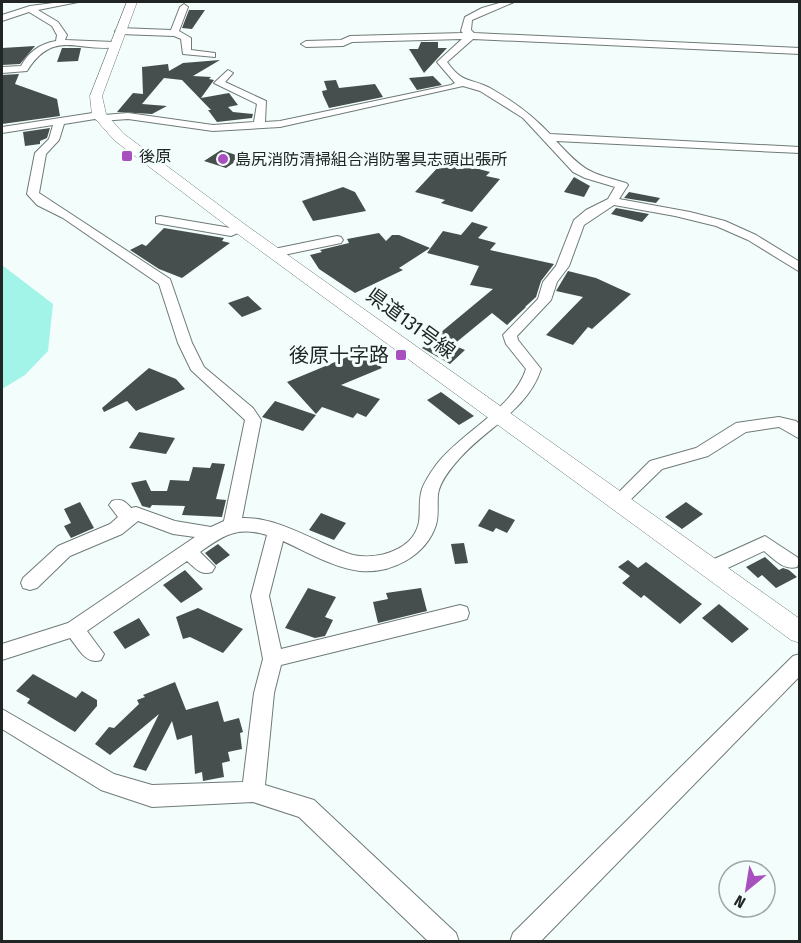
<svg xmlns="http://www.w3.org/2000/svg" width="801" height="943" viewBox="0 0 801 943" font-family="'Fira Sans Condensed','Noto Sans JP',sans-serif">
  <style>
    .green { fill: #a2f3e8 }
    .building { fill: #464f4e }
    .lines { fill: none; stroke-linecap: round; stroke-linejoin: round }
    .minor-casing { stroke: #6f7a78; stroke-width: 2 }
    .major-casing { stroke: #6f7a78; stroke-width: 1 }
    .minor { fill: #fff; fill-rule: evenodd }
    .major { fill: #fff; fill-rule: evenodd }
    .poi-dot { fill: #a851be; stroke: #f3fefc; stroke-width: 2 }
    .labels { text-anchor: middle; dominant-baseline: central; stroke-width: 6; stroke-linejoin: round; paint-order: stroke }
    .far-poi-label { font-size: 16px; fill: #212625; stroke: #f3fefc; text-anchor: start }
    .street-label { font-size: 20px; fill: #212625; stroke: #f3fefc }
    .poi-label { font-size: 20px; fill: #212625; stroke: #f3fefc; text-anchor: end }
  </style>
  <rect width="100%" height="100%" fill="#f3fefc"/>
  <path class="green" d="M2,265L53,304L48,351L25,375L2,389Z"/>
  <path class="building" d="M189,10H205L192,29L182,28Z
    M438,42V48H447L424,73L409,49H418L421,42Z
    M35,46L20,64L2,65V48Z
    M62,48H81L78,61L57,62Z
    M220,60L193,76L211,77L209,79L214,80L201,98L229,93L238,105L228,107L233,112L253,114L252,118L217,122L208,110H211L182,80L164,78L142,104L167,106L152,114L117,112L133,93L143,94L142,67L168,64L169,71L183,63Z
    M19,74L15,84L57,99L60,116L2,124V75Z
    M433,76L442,85L417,90L409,78Z
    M336,80L339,88L375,84L383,97L329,108L323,95L322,91L327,90L324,81Z
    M50,128L47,138L40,141V144L25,146L23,132Z
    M221,150L242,157L226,168L204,161Z
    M442,163L457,167L460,164L490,172L486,176L500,179L472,212L441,203L445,200L415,192Z
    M574,177L590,186L584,197L564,192Z
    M343,187L355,192L366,211L313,221L302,201Z
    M629,192L660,198L656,203L624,198Z
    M616,208L649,214L642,222L611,214Z
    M472,222L488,227L478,238L496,243L490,250L554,264L541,281L536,297L525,307H526L507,325L492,313L453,345L465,350L450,364L422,348L493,289L470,285L479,266L427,253L443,231L461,235Z
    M164,228L224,238L222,241L230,243L182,278L159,269L130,250L142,244L146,246Z
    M379,233L386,241L392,235H399L430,248L399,268L403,270L355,293L319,269L310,255L322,252L320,250L349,243L347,239Z
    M568,271L596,278L631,294L592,329L588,327L573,345L546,335L583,297L556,291Z
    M248,296L262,309L242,317L228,303Z
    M364,350L382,368L341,385L380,399L366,417L357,413L353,418L322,407L316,414L287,382Z
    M149,368L176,379L185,389L136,411L127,401L104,412L102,408Z
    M441,392L474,416L459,425L427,400Z
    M275,401L316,415L303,431L262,417Z
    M139,432L175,438L166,454L129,448Z
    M212,463L225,464L216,499L226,500L222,517L182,515L185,506L152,505L150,508L142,506L131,483L146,480L151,491H167L170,480L189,481L193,467L210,468Z
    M80,502L94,528L71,538L64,526L71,523L64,509Z
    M686,502L703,514L682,529L665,517Z
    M489,509L515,520L507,533L496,528L493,532L478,526Z
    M321,513L346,523L334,540L309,530Z
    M464,543L468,563L455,564L451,544Z
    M218,544L230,555L216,565L205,553Z
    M765,557L779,570L783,568L789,570L797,577L776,588L762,575L758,578L746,567Z
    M628,560L638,568L646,562L702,604L680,624L644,595L641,598L622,583L630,576L618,567Z
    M185,570L203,589L181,603L163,585Z
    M308,588L336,597L325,617L333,620L325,636L315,638L285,628Z
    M421,588L427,611L378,623L373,602L388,599L386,593Z
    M719,604L749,629L732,643L702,618Z
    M198,608L243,629L223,653L190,637L183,639L176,617Z
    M139,618L150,635L125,649L113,632Z
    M33,674L76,698L82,691L97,700V706L75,732L27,703L30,699L16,691Z
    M175,682L186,710L218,701L224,722L239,718L243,732L240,733L242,749L228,752L230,761L222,763L224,777L203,781L202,772L195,774L192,735L177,740L172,721L146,771L133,767L159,714L110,755L95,744L109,727L114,728L139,704L137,700L145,697L143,695Z"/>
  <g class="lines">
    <defs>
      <path id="minor" d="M61,2H78L38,10L58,22L67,35L65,40L114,42L117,43V47C79,53 54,28 27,71L2,73V67L21,66C29,52 39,44 56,41L57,35L52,26L29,12L2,21V15L30,6Z
        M503,2H514L472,20L471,30L474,33L800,48V54L473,39L447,62C464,85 469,77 490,88C513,101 532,115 550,134L800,147V153L556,141C584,171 587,172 626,183L628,185L619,199L690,212L725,221L756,235L800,262V272L748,240L716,226L675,216L614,205L584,225L569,266L557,282L551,300L517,336L518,340L541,369C528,410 486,428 459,459C451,468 440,481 438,494C437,505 439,514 436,525C426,556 391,574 360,571C334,568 307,552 283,541L269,596L281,649L460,605L467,607L469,613L467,619L460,621L281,665L274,693L265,785L314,800L456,933L459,942H429L299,817L253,802L152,807L101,790L2,729V709L114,774L152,785L243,782L254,693L263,659L251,596L267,535C237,526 224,535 200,552L215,567L212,572C201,576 195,568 187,561L87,631L104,654L101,660C86,665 79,649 70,638L2,660V644L68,623L195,537L173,534L138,521L122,534L70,556L37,588L30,590L23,588L21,583L23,578L58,546L110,524L118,517L109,505L112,501C121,498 125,501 131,508L136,507L175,521L211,527L224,521L245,420L191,370L178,343L159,284L63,218L37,205L27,194L35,153L49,139L53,125L2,133V127L99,112L104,115L128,113L213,125L254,122L257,104L214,83L228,70L233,73L225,82L266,101L265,122L280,121L451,85L455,83L437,62L462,39L352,42L343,46L306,47L301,44L306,41L341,40L350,36L463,33L461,31L465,17L482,8ZM463,86L480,91L523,118L573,172L585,178L615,187L608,199L586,210L574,220L556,266L543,282L538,299L503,335L506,344L526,369C513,409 461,432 436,465C431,472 425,481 422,489C416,508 426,523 409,541C395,554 372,559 353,555C317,544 281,517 242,518L261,420L253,408L204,367L192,343L170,279L39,193L46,154L59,140L64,124L95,119L100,121L128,119L213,131L280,127Z
        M184,4L188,7L179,31L191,38V50L215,53V57L183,54L181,39L174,36L120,34L115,31L120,28L171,30L180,7Z
        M160,216L231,228L241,225L247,229L231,236L156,223V217Z
        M337,236L341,237L343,240L341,243L274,257L268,253L274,249Z
        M779,417L796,421L800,425V439L779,427L746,432L708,456L662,469L624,506L618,508L612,506L609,502L650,461L696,448L736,423Z
        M765,536L797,557L800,561L797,567C784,571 774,559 764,551L715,574L709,576L703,574L700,569L703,564Z
        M800,654V676L540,942H510L513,933L793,656Z"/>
      <path id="major" d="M127,2H137L102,96L106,114L124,134L247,226L800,619V643L791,640L235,232L114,140L92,115L90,96Z"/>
    </defs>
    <use href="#minor" class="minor-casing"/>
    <use href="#major" class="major-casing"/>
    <use href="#minor" class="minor"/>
    <use href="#major" class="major"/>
  </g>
  <g class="poi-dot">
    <rect x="121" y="150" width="12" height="12" rx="3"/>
    <circle cx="223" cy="159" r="6"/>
    <rect x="395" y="349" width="12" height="12" rx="3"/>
  </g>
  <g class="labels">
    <g class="far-poi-label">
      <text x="139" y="156">後原</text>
      <text x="235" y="159">島尻消防清掃組合消防署具志頭出張所</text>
    </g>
    <g class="street-label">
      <text transform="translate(411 323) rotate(36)">県道131号線</text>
    </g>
    <g class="poi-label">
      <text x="389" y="355">後原十字路</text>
    </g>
  </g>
  <rect width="801" height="943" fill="none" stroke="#212625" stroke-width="6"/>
  <g transform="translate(747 889) rotate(210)"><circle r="28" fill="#f3fefc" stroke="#9fa8a6" stroke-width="1.5"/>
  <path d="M0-4.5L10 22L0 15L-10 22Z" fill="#a851be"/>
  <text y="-9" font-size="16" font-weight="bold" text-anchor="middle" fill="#212625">N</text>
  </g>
</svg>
